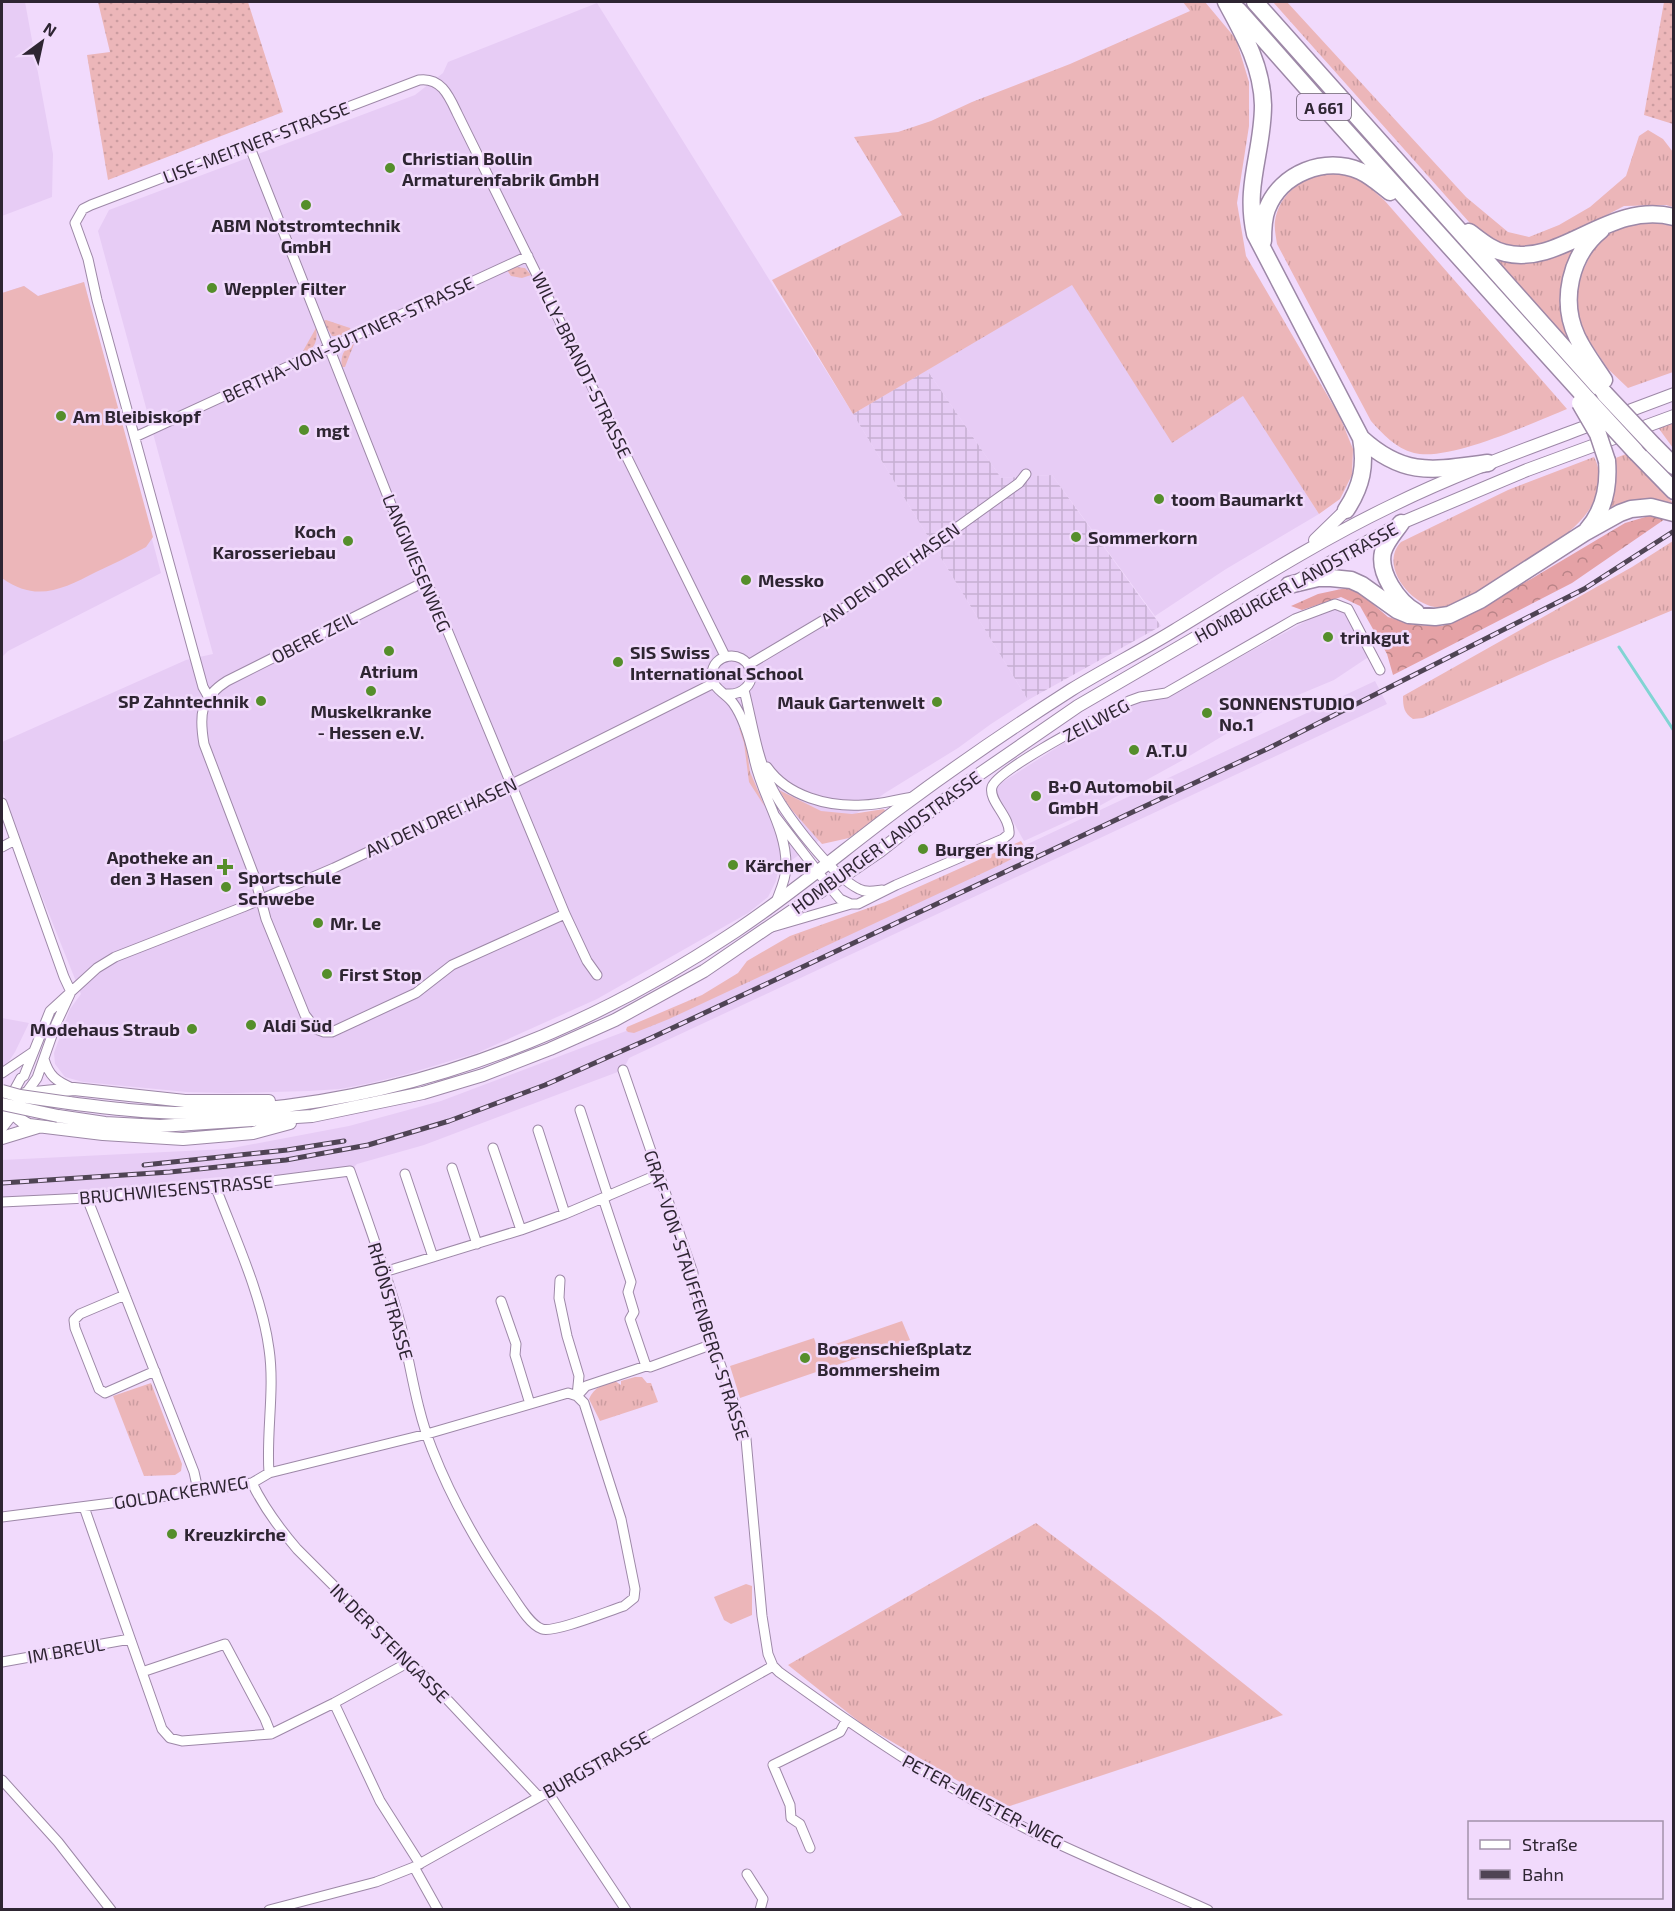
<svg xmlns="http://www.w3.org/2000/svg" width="1675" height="1911" viewBox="0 0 1675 1911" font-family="'Exo 2',sans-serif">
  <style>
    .built { fill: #e7ccf5 }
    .industrial { fill: url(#industrial-grid) }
    .grass { fill: url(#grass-tufts) }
    .forest { fill: url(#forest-crowns) }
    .garden { fill: url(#garden-dots) }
    .pitch { fill: #ecb6b9 }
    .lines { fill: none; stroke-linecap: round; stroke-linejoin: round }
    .stream { stroke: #81d4d3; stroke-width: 3 }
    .street-casing { stroke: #9d88a7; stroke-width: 11 }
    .secondary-casing { stroke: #9d88a7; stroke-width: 14 }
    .highway-casing { stroke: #9d88a7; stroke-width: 19 }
    .street { stroke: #fff; stroke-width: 9 }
    .secondary { stroke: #fff; stroke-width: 12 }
    .highway { stroke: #fff; stroke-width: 16 }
    .rail-casing { stroke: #4f4454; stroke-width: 5 }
    .rail { stroke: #f1dafc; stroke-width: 3; stroke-dasharray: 9; stroke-linecap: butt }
    .secondary-bridge-casing { stroke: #9d88a7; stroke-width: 14; stroke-linecap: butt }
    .highway-bridge-casing { stroke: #9d88a7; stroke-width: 19; stroke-linecap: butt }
    .secondary-bridge { stroke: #fff; stroke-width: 12 }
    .highway-bridge { stroke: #fff; stroke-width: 16 }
    .poi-dot { fill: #558e2b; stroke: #f1dafc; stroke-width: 2 }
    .labels { text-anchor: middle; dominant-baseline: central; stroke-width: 5; stroke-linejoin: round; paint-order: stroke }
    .shield { fill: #f1dafc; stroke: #685b6f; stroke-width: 1.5 }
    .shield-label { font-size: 16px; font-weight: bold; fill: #2e2532 }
    .street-label { font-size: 18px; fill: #2e2532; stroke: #f1dafc }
    .poi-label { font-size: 18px; font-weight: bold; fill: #2e2532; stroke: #f1dafc; text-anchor: start }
  </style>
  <defs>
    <pattern id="industrial-grid" width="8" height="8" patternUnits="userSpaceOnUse" patternTransform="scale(1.5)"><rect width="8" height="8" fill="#e7ccf5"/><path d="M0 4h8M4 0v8" fill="none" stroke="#c6afd2"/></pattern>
    <pattern id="grass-tufts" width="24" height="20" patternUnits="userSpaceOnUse" patternTransform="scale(1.5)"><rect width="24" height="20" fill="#ecb6b9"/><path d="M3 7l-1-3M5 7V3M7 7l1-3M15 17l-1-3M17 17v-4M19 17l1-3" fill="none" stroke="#cb9ca0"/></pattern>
    <pattern id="forest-crowns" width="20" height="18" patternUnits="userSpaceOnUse" patternTransform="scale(1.5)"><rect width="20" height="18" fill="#e5a2a6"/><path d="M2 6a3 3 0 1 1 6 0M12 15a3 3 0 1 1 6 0" fill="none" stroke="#ba8488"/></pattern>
    <pattern id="garden-dots" width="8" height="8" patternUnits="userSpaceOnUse" patternTransform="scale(1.5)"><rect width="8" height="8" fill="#ecb6b9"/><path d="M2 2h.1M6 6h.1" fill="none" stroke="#cb9ca0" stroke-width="1.8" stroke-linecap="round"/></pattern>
  </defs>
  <rect width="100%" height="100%" fill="#f1dafc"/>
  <path class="built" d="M2,2H25L53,154L52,197L2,216Z
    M597,3L853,414L1028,700L991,724L958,748L885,793L778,870L776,881L768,897L748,913L597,999L477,1053L407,1074L371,1083L340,1089L309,1091L229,1093L187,1092L83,1082L65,1077L55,1064L54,1053L70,1009L81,994L31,869L2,789V742L186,660L213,654L98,231L109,210L415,95L443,73L448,62Z
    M84,282L161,573L8,651L2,657V293L24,286L38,296Z
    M1072,284L1172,442L1243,395L1319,514L1226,569L1155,616L1052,475L1001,478L927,370Z
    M1340,608L1347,611L1370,656L1334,680L1274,705L1181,761L1092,810L1024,841L997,793V788L1001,783L1078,734L1126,708L1147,700L1163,699L1321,613Z
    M1375,681L1387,704L629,1058L623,1070L424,1145L357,1164L350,1171L216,1188L2,1202V1160L227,1149L349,1126L441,1101L642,1025Z
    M2,1018L29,1023L15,1052L9,1061L2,1066Z"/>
  <path class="industrial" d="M927,370L1001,478L1052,475L1161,626L1028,700L853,414Z"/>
  <path class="grass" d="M1183,2H1205L1236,39L1249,82V126L1237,203L1246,256L1340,417L1353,449L1352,475L1340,499L1319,514L1243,396L1172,443L1072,285L853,414L772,280L902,215L854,137L898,132L931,121L972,102L1070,64L1190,11Z
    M1273,2H1287L1466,197L1508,232L1529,237L1559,225L1590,207L1626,176L1639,136L1648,130L1663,139L1673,152V207L1666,205L1624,206L1551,244L1534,249L1498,244L1477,231Z
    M1318,173C1354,173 1359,177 1385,201L1567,409C1532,423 1449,462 1414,453C1395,448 1383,434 1371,421L1277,244C1276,237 1274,228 1275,221C1279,196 1297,183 1318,173Z
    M1647,221L1673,226V372L1628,388L1608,369L1581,329L1573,300L1580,277L1595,245L1616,229Z
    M1587,238L1562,285V318L1570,343L1490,256Z
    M1673,420V448L1657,426Z
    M1626,454L1673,503V505L1608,515C1608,494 1617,481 1613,459Z
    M1594,457C1602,471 1600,491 1592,505C1575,536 1528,559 1499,578C1488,586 1476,596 1464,601C1458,603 1449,606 1442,607C1416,611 1377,567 1401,542L1508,490Z
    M1673,541C1670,564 1674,586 1673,610L1550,661L1423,718L1413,719C1404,713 1403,707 1403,696L1632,567Z
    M739,728H740L746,743L750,772L765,807L749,782L744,743Z
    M779,790L821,811L852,814L884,809L886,812L849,838L822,844L790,808Z
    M1021,841L1027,851L1000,865L669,1019L634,1033L628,1032L626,1030L627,1027L702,995L738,973L747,961L790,936L885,902Z
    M635,1377H642L647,1383H651L658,1402L600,1421L589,1399C594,1387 603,1385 615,1381L621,1385V1381Z
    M151,1383L182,1464L181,1471L175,1475L144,1476L113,1396Z
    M1036,1523L1159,1616L1283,1715L1004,1808L862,1724L788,1665Z"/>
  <path class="forest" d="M1652,515L1665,519L1572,583L1393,675L1387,654L1360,606L1341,597L1302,610L1291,606L1318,594L1346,588L1359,592L1388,617L1414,625L1442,626L1531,579L1625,523Z"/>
  <path class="garden" d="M98,2H248L283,112L108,180L87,55L110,52Z
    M1664,2H1673V124L1644,115Z
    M515,267L525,268L531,275L522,278L511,276L507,270Z
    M326,320L350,328L351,331L339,336H332L323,321Z
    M316,328C318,340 315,348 305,354L303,351Z
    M354,344L345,367H342C340,356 344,348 354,344Z"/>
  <path class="pitch" d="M84,282L153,537L146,547C130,556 113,564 96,572C63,589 36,603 2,578V293L24,286L38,296Z
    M902,1321L910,1340L740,1398L730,1366L814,1338L818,1350Z
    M746,1584L752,1586V1615L731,1624L724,1620L714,1597Z"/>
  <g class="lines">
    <path class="stream" d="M1619,647L1674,731"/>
    <defs>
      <path id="street" d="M249,145L422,583L431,591L565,914L587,961L597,975
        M135,437L528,256
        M422,583L227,681C200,698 199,715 204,744L255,878L266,919L305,1015L316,1029L324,1032H332L416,993L452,965L565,914
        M748,665L849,605L1019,483L1026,474
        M744,690C752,721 756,754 770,784C783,812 832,876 859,889C866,893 874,891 882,890
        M727,694C741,695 755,685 750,669C743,649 712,653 712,675C712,689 726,693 733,703C744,718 750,740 754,758C761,795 787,828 786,867C786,879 780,891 776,902
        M208,696L203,687L97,300L88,259L75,223L83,209L91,205L419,80C441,77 449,96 457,113L725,656
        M767,767C788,797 829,807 863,805C880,805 898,799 914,797
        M2,803L64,977L71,992
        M775,816L828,885L840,899L851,904H858L896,885L1003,839L1009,834C1011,817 988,801 992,787C997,769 1107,713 1129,701L1140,697L1166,693L1295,619L1335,604L1348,609L1380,670
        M2,847L15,840
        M772,927L851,904
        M44,1059C49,1076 56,1081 72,1088
        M623,1070L693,1273L694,1288L746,1439L762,1616L768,1654L773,1666L779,1672C858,1729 938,1784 1025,1828C1085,1858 1147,1882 1208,1910
        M2,1073L33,1052
        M24,1096L37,1078L56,1024L70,994
        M10,1098L21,1078L24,1076L50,1011L97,968L115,957L243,907L334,868L512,784L714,683
        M580,1110L608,1196
        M538,1130L565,1214
        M493,1148L521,1230
        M452,1168L477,1244
        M405,1174L433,1257
        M216,1188C235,1238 262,1296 269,1349C275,1390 266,1432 269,1473
        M87,1198L194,1472L198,1490
        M603,1198L631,1282L628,1292L634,1312L630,1319L646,1366
        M2,1202L87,1198L216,1188L350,1171C368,1222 387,1273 401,1326C411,1367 416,1409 432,1449C451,1498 477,1544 507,1588C515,1599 529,1625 542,1629C555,1633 608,1611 624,1606L634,1598L635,1589L621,1519L584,1403L577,1396L568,1393L427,1434L269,1473L252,1483L166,1496L2,1517
        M384,1272L521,1230L565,1214L659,1174
        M560,1280L559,1298L567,1336L579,1376L577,1396
        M125,1295L80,1314L74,1320L75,1328L99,1389L105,1393L155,1371
        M501,1301L516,1344L515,1355L530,1404
        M577,1396L586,1386L646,1366L650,1367L713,1344
        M252,1483C264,1508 279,1528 297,1549L443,1695L538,1796
        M84,1507L162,1729L170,1738L182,1741L271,1734L334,1703L409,1662
        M2,1662L130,1639
        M142,1672L225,1644L265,1719L271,1734
        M334,1703L380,1801L420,1864
        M2,1780L58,1842L111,1910
        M547,1791L626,1910
        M810,1848L800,1824L791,1818L790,1805L773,1765L840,1732L846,1721
        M414,1867L438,1910
        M747,1874L763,1899L760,1910
        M269,1910L376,1882L414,1867L773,1666"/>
      <path id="secondary" d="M1618,415L1674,394
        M1315,540L1346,510
        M8,1098C15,1112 13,1117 29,1125L103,1134L183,1139L253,1133L290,1123
        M69,1103C108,1108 148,1113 188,1113C389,1109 570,1042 736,931C793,893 846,848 901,807C956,766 1013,727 1071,690C1105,669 1141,651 1175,630C1246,587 1316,542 1391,506C1458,473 1529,448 1598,422
        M2,1110L10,1100L25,1094L74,1089L185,1101H269
        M58,1116L105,1123L160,1126L312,1116L423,1093L483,1075L550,1049L615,1020L704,971L880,851L965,784L1078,706L1195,638L1401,523L1527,470L1674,416
        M2,1126L13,1112
        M2,1138L38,1127"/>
      <path id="highway" d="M1226,2C1244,35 1262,66 1263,105C1263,152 1244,185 1255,234L1361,438C1366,465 1362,486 1346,510
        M1255,2L1605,394
        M1238,10L1315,97L1588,400
        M1601,230C1570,255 1560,301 1577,337C1584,352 1595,366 1604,380
        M1469,232C1480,240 1491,250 1505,253C1562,267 1609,200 1674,217
        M1263,241C1263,230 1263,219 1267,209C1281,173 1325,156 1360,171C1371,176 1381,185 1390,192
        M1361,438C1405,478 1434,470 1488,463
        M1653,445L1674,466
        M1635,451L1674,491
        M1401,523C1395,532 1386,541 1383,552C1378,573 1398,602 1416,612
        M1587,530C1604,511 1609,486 1607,461
        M1289,585L1318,578H1331L1351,580L1362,585L1397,610L1409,615L1435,617L1449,615L1480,600L1584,533L1620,513L1631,509L1651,507L1674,513"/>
    </defs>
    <use href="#street" class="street-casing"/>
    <use href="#secondary" class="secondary-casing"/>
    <use href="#highway" class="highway-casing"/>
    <use href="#street" class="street"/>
    <use href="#secondary" class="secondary"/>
    <use href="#highway" class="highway"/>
    <defs>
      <path id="rail" d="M144,1165L287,1150L344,1141
        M2,1183L170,1172L286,1160L368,1145L449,1121L545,1085L651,1038L1269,748L1584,589L1674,531"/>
    </defs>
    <use href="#rail" class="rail-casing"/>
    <use href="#rail" class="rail"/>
    <defs>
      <path id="secondary-bridge" d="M2,1091L20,1096L69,1103
        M2,1104L58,1116"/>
      <path id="highway-bridge" d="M1605,394L1653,445
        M1588,400L1635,451
        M1580,403L1598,434L1607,461"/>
    </defs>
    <use href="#secondary-bridge" class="secondary-bridge-casing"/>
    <use href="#highway-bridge" class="highway-bridge-casing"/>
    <use href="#secondary-bridge" class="secondary-bridge"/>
    <use href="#highway-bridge" class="highway-bridge"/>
  </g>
  <g class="poi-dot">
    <circle cx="390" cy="168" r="6"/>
    <circle cx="306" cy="205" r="6"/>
    <circle cx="212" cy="288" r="6"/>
    <circle cx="61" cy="416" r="6"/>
    <circle cx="304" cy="430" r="6"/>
    <circle cx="1159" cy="499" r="6"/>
    <circle cx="1076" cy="537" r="6"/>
    <circle cx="348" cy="541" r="6"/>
    <circle cx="746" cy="580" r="6"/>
    <circle cx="1328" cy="637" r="6"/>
    <circle cx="389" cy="651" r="6"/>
    <circle cx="618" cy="662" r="6"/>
    <circle cx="371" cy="691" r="6"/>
    <circle cx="261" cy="701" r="6"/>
    <circle cx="937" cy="702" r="6"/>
    <circle cx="1207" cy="713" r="6"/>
    <circle cx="1134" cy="750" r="6"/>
    <circle cx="1036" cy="796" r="6"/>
    <circle cx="923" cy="849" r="6"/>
    <circle cx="733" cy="865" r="6"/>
    <path d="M222 858h6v6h6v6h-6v6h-6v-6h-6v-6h6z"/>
    <circle cx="226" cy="887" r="6"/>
    <circle cx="318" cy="923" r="6"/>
    <circle cx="327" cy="974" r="6"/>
    <circle cx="251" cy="1025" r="6"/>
    <circle cx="192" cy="1029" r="6"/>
    <circle cx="805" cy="1358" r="6"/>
    <circle cx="172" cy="1534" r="6"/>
  </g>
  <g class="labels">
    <rect class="shield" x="1297" y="94" width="54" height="26" rx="4.5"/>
    <g class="shield-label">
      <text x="1324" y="107">A 661</text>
    </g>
    <g class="street-label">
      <text transform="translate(256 142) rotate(-21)">LISE-MEITNER-STRASSE</text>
      <text transform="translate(348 339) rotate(-25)">BERTHA-VON-SUTTNER-STRASSE</text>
      <text transform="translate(582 365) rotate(64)">WILLY-BRANDT-STRASSE</text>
      <text transform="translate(417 563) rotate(67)">LANGWIESENWEG</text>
      <text transform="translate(890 574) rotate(-35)">AN DEN DREI HASEN</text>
      <text transform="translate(1296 582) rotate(-29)">HOMBURGER LANDSTRASSE</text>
      <text transform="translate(314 637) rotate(-27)">OBERE ZEIL</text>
      <text transform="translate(1096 720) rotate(-28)">ZEILWEG</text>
      <text transform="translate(441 817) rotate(-25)">AN DEN DREI HASEN</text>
      <text transform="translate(886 842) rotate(-36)">HOMBURGER LANDSTRASSE</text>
      <text transform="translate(176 1189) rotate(-5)">BRUCHWIESENSTRASSE</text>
      <text transform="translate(697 1295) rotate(72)">GRAF-VON-STAUFFENBERG-STRASSE</text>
      <text transform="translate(391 1301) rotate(74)">RHÖNSTRASSE</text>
      <text transform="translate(181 1492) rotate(-9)">GOLDACKERWEG</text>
      <text transform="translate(390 1643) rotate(45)">IN DER STEINGASSE</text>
      <text transform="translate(66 1650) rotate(-10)">IM BREUL</text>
      <text transform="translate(596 1764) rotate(-29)">BURGSTRASSE</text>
      <text transform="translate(983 1801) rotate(28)">PETER-MEISTER-WEG</text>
    </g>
    <g class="poi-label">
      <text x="402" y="158">Christian Bollin<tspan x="402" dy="21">Armaturenfabrik GmbH</tspan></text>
      <text x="306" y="225" text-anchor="middle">ABM Notstromtechnik<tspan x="306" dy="21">GmbH</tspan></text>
      <text x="224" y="288">Weppler Filter</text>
      <text x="73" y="416">Am Bleibiskopf</text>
      <text x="316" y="430">mgt</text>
      <text x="1171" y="499">toom Baumarkt</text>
      <text x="336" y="531" text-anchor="end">Koch<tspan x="336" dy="21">Karosseriebau</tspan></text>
      <text x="1088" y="537">Sommerkorn</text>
      <text x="758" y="580">Messko</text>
      <text x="1340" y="637">trinkgut</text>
      <text x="630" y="652">SIS Swiss<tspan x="630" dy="21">International School</tspan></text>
      <text x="389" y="671" text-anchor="middle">Atrium</text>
      <text x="249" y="701" text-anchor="end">SP Zahntechnik</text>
      <text x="925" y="702" text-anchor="end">Mauk Gartenwelt</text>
      <text x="1219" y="703">SONNENSTUDIO<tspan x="1219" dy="21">No.1</tspan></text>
      <text x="371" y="711" text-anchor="middle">Muskelkranke<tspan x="371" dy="21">- Hessen e.V.</tspan></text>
      <text x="1146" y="750">A.T.U</text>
      <text x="1048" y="786">B+O Automobil<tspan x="1048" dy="21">GmbH</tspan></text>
      <text x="935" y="849">Burger King</text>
      <text x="213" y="857" text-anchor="end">Apotheke an<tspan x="213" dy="21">den 3 Hasen</tspan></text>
      <text x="745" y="865">Kärcher</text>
      <text x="238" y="877">Sportschule<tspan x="238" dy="21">Schwebe</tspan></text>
      <text x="330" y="923">Mr. Le</text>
      <text x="339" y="974">First Stop</text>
      <text x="263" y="1025">Aldi Süd</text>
      <text x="180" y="1029" text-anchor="end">Modehaus Straub</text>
      <text x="817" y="1348">Bogenschießplatz<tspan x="817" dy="21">Bommersheim</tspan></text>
      <text x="184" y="1534">Kreuzkirche</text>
    </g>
  </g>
  <rect width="1675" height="1911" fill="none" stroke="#2e2532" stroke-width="6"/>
  <rect x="1468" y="1821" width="195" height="78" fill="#f1dafc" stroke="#a392ab" stroke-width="1.5"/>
  <rect x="1480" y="1840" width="30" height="9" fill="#ffffff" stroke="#a392ab" stroke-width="1.5"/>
  <text x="1522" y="1851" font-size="18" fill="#2e2532">Straße</text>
  <rect x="1480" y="1870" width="30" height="9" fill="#4f4454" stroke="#a392ab" stroke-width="1.5"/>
  <text x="1522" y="1881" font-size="18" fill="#2e2532">Bahn</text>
  <g transform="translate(42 42) rotate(33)" stroke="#f1dafc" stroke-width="4.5" paint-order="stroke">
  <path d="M0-4.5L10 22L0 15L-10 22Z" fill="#2e2532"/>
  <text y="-9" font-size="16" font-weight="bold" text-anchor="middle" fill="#2e2532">N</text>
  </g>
</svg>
